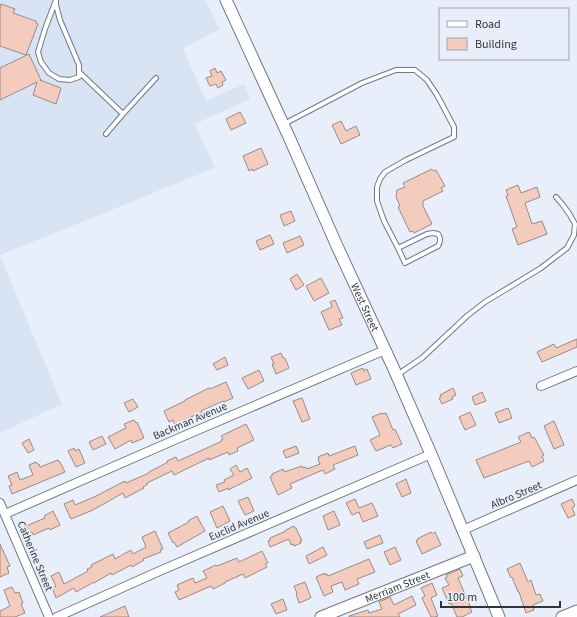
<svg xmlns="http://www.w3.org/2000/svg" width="577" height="617" viewBox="0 0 577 617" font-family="'Source Sans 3',sans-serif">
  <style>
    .built { fill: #d8e3f4 }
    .building { fill: #f3ccbd; stroke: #988b87 }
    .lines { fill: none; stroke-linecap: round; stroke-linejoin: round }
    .service-casing { stroke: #727781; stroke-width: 6 }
    .minor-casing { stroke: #727781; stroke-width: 10 }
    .tertiary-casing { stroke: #727781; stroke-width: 13 }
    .service { stroke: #fff; stroke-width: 4 }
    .minor { stroke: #fff; stroke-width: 8 }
    .tertiary { stroke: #fff; stroke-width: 11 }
    .labels { text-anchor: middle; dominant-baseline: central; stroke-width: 3.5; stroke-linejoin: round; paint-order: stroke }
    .street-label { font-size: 11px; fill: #313438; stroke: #e9effa }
  </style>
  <rect width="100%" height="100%" fill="#e9effa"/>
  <path class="built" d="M0,0H205L220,29L183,48L206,101L244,84L250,99L195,124L215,168L0,255Z
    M0,256L62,404L0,433Z"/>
  <path class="building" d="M1,4L15,9L13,13L36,21V23L38,24L26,55L0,46V8Z
    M29,54L41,80H40L61,88L56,104L33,95L37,82L0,100V68Z
    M215,68L217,73L221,71L226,80L222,82L223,85L218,88L216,84L210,86L206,78L212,76L210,71Z
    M240,112L246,123L231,130L226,119Z
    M341,121L346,131L356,126L360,135L341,144L332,125Z
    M261,148L268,164L253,171L252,169L249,171L243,156Z
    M432,169L434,171L436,170L445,186L441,188L443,191L423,201V206L432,224L414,233L413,231L410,232L398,207L400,206L396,197L397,190L405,187L403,183Z
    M518,185L521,193L537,187L540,197L525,203L532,224L542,221L547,234L518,245L512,229L517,227L506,196L508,195L506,190Z
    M291,211L295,221L284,226L280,215Z
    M270,235L274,244L260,250L256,241Z
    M300,236L304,245L287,253L283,243Z
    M297,274L304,285L296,290L290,279Z
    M321,278L329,293L314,301L306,286Z
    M335,300L343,318L339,319L342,325L329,330L321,312L332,307L330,302Z
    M577,339V347L542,362L537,352L554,344L556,348Z
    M281,353L283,358H285L289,368L276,374L272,364H274L271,357Z
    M225,357L228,365L217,370L213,364Z
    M363,368L364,371L367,369L371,379L356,385L351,373Z
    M259,370L264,381L248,389L242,378Z
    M226,382L233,398L224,402L223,401L201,411L202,412L182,421L183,422L175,426L173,420L169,422L164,411L185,401V400L209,388L210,389Z
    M453,388L456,395L452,397L453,399L442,404L439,398L441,397L440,395Z
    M482,392L486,401L475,405L472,397Z
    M302,398L310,419L302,422L293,401Z
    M133,399L138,407L129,412L124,403Z
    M508,408L512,418L499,423L495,413Z
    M470,412L476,425L465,430L459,417Z
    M382,413L383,414L386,413L393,430L395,429L402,444L393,448L391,445L376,451L370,440L380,435L372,417Z
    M134,420L136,423L137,422L144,438L132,443L131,440L115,449L108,437L126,428L124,424Z
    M554,421L564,445L554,449L544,426Z
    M246,424L254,440L237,448L238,451L229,455L228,452L209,460V458L174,475L172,471L147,483V485L143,487L144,488L125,498L123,493L93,510L71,519L64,504L73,500L75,505L94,497L125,481L126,483L149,473V472L168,462L167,461L176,457L178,461L198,452L222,441L221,440L223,439L221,436Z
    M529,432L532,438L534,437L544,455L542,456L544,461L532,467L529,461L484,478L476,460L521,442L518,437Z
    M102,436L106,444L93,450L89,442Z
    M29,439L34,450L28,453L22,443Z
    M296,446L299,453L286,458L283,451Z
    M355,446L358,455L333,465L335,469L325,474L323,470L290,484L292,488L278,495L270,477L272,476V474L283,469L284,472L302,466L303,468L306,467L307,469L320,464L318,459H319L318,457L328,453L329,456Z
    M74,448L75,451L79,449L85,463L76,467L68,451Z
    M58,460L59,462H60L65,472L12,494L9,486L12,485L8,476L17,472L20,480L33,475L29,465L36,462L37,464H39L40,467Z
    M236,465L240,472L247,468L252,478L228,490V488L219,492L216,485L225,482L224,480L234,475L230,469Z
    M406,479L411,493L402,497L396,484Z
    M248,497L254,511L245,515L238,501Z
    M355,499L359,508L372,503L378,516L363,522L359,512L352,515L346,503Z
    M572,499L575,506L572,508L575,515L568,518L561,504Z
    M223,506L230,521L217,528L210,512Z
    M53,511L60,525L50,530L49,528L33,535L32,532L29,533L26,526L45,518L44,516Z
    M334,511L340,525L328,530L323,516Z
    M197,516L205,531L177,547L174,542L173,543L168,533L189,522L188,521Z
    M294,526L295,528H296L302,541H300L301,543L294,546L293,544L291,545L289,539L270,547L268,541L270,540V538L286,531V530Z
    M155,531L163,549L160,550L161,552L143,559L144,560L132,567L131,565L112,575L111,573L94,583V582L76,592L74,588L56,598L52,588L56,586L51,576L59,572L64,584L88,571L87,569L92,567L91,565L113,554L115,559L131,550L133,554L146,547L142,537Z
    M431,532L432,534L435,532L441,545L422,554L416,541L418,540L417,539Z
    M380,535L383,543L367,549L364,542Z
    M0,544L10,566L7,567L9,573L0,577Z
    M323,547L327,555L309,564L306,556Z
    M395,547L401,560L390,565L384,552Z
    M262,551L268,563L265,564L267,567L245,578L243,574L225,582V583L213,589L211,586L179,600L175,592L179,590L177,585L193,578L195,583L207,578L203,571L216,565L217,566L237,558L239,562Z
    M369,559L375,572L357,579L359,584L345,590L342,582L331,586L333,592L324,596L316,577L325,573V575L327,574L328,576Z
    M520,563L528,582L531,580L536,595L540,594L543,601L533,605L534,610L526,613L519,592H518L512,577L511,578L507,569Z
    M460,569L463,576L458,578L471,608H470L472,612L462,617H457L451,603L449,604L442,588L449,585L445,578L447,577L446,575Z
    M305,582L311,598L299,603L296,594L297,593L294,586Z
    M432,583L437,595L431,598L438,616L435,617H431L422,598L425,596L421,588Z
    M12,587L15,593L19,592L23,603L21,604L25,613L15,617H0V611L10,606L4,590Z
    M412,596L416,605L398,614L400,617H349V616L368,610L369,613L382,609L379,602L390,597L394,605Z
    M283,599L287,610L276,614L271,604Z
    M125,606L129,617H100Z"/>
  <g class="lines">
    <defs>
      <path id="service" d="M56,0L45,29L38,52L41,62L49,73L59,79L70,80L79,77V65L60,20L56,5V0
        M79,72L123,114
        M284,124L362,83L396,70H415L427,80L437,95L454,127V137L406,160L385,172L380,179L377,187V201L384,221L398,248
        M106,134L123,114L156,78
        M433,233L438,234C441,238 441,241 438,246L405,263L398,248L427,234Z
        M397,375L422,358L467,316L485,302L541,268L567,248L574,235L575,224L570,215L563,205L556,197"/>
      <path id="minor" d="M541,386L577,371
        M0,503L49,617
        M5,514L179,438L385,350
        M463,530L577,480
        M57,617L155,573L431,454"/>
      <g id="tertiary">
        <path id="s1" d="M226,0L289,137L337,246L393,367L431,454L499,617"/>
        <path id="s2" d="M321,617L474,556"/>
        <path d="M562,617L577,611"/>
      </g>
    </defs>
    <use href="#service" class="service-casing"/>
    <use href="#minor" class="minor-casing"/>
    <use href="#tertiary" class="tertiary-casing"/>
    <use href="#service" class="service"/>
    <use href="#minor" class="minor"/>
    <use href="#tertiary" class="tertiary"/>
  </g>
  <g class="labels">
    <g class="street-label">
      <text stroke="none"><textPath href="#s1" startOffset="337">West Street</textPath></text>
      <text transform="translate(190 421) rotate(-23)">Backman Avenue</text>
      <text transform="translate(516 495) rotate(-23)">Albro Street</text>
      <text transform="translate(239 525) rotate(-23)">Euclid Avenue</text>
      <text transform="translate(35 556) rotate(67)">Catherine Street</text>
      <text stroke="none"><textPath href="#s2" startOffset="82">Merriam Street</textPath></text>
    </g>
  </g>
  <rect x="439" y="8" width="130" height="52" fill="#e9effa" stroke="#9fa4ac"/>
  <rect x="447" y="21" width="20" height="6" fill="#ffffff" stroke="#9fa4ac"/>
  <text x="475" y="28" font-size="12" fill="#313438">Road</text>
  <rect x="447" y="38" width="20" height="12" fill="#f3ccbd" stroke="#9fa4ac"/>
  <text x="475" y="48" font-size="12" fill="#313438">Building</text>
  <path d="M441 601v6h119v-6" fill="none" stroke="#313438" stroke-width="2"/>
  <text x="447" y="601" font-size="12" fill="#313438" stroke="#e9effa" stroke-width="3" paint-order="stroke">100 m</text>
</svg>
